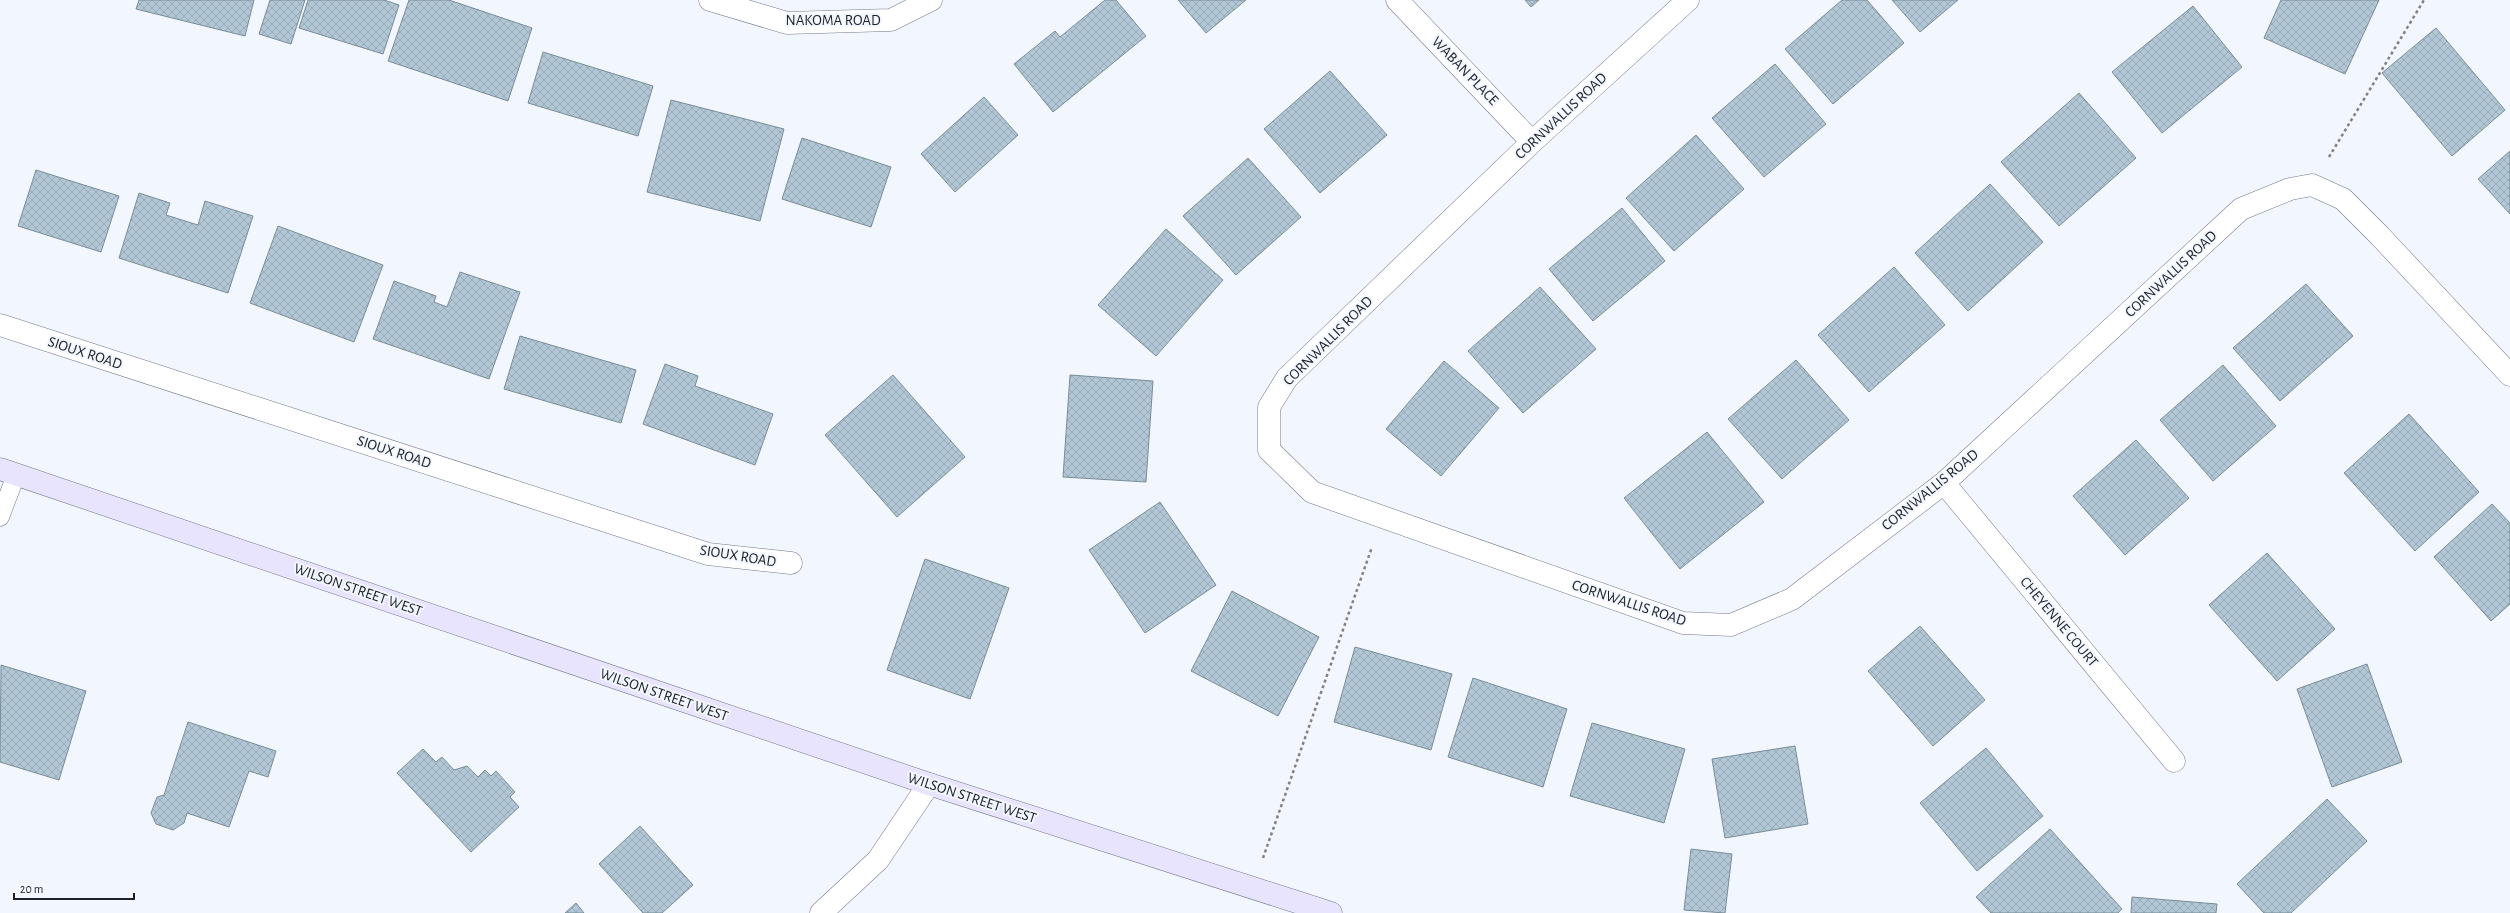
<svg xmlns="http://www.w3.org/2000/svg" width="2510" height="913" viewBox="0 0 2510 913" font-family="'Alegreya Sans',sans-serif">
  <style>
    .building { fill: url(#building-cross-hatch); stroke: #788c99 }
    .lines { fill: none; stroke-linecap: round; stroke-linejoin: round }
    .lane-casing { stroke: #717a8c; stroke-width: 19 }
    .street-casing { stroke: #717a8c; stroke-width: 23 }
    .secondary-casing { stroke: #717a8c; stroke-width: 23 }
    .path { stroke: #7d8289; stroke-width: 2.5; stroke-dasharray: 3 3; stroke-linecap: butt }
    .lane { stroke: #fff; stroke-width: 18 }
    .street { stroke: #fff; stroke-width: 22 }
    .secondary { stroke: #e9e4fe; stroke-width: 22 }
    .labels { text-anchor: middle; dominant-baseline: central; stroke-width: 4; stroke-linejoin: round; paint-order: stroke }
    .street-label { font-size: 15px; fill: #1c2027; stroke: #f2f7ff }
  </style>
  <defs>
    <pattern id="building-cross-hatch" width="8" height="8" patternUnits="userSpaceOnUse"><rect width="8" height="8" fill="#b2c7d5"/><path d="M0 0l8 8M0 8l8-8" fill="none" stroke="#98abb7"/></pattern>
  </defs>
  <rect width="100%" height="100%" fill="#f2f7ff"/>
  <path class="building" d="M139,0H254L245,36L136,9Z
    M270,0H305L291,44L259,34Z
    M308,0H384L399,5L383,54L299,28Z
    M409,0H449L532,28L508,101L388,61Z
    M1105,0H1116L1146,36L1053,112L1014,64L1055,31L1060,37Z
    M1178,0H1246L1206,33Z
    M1525,0H1539L1531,7Z
    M1842,0H1867L1904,43L1833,104L1785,49Z
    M1892,0H1958L1920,32Z
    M2281,0H2379L2345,74L2264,38Z
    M2193,6L2242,67L2162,133L2112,72Z
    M2436,28L2505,110L2452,156L2382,73Z
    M543,52L653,86L638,136L528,103Z
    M1775,64L1826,124L1764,177L1712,118Z
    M1330,71L1387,135L1320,193L1264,129Z
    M2079,93L2136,158L2059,226L2001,162Z
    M984,97L1018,135L955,192L921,154Z
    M671,100L784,129L760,221L647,192Z
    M1696,135L1744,189L1674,251L1626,198Z
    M802,138L891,167L871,227L782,199Z
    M2510,151V214L2478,179Z
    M1248,158L1301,217L1236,275L1183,216Z
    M36,170L119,196L101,252L18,226Z
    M1990,184L2043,242L1968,311L1915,253Z
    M139,193L170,203L166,215L198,225L205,201L253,216L228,293L119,258Z
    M1622,208L1665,261L1593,321L1549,269Z
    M278,226L383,265L354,342L250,303Z
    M1166,229L1223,280L1156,356L1098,305Z
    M1894,267L1945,325L1869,392L1818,335Z
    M460,272L520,292L489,379L373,339L394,281L436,296L434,302L447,307Z
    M2306,284L2353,336L2280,401L2233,348Z
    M1540,287L1596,349L1523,413L1468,351Z
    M520,336L636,370L621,423L504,389Z
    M1796,360L1849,420L1782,479L1728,419Z
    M1444,361L1499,408L1441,476L1386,429Z
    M665,364L698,376L695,386L773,414L755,465L643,424Z
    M2223,365L2276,426L2213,481L2160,420Z
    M893,375L965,457L897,517L825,435Z
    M1070,375L1153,381L1146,482L1063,477Z
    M2409,414L2479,492L2415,551L2344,473Z
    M1707,432L1764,502L1680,569L1624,498Z
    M2136,440L2189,498L2125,555L2073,496Z
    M1160,502L1216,585L1145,633L1089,550Z
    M2492,504L2510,523V604L2491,621L2434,557Z
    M2267,553L2335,629L2277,681L2209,605Z
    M925,559L1009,588L970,699L887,670Z
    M1232,591L1319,637L1278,716L1191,671Z
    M1920,626L1985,700L1933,746L1868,671Z
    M1355,647L1452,674L1431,750L1334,722Z
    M2367,664L2402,762L2332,787L2297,689Z
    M1,665L86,691L59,780L0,762Z
    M1473,678L1567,709L1543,787L1448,757Z
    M188,722L276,751L268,777L249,771L229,827L187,813L184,823L173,830L156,824L151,813L157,797L164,795Z
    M1592,723L1685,749L1664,823L1570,796Z
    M1795,746L1808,824L1725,838L1712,759Z
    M1986,748L2043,816L1977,871L1920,803Z
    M423,749L436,762L442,757L454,770L467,766L478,777L485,770L491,776L496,771L515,792L510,797L519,807L471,852L397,773Z
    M2327,799L2367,841L2291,913H2264L2237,884Z
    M640,826L693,885L662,913H643L599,864Z
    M2050,829L2122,909L2118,913H1991L1976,897Z
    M1691,849L1732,854L1725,913L1684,910Z
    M2132,897L2217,904L2216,913H2131Z
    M576,903L584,913H565Z"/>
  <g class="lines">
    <defs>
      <path id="lane" d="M0,517L16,475"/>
      <path id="street" d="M710,0L787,23L891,20L931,0
        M1397,0L1532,142
        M1688,0L1532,142L1287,378L1269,407V450L1312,492L1683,623L1731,625L1792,599L1944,483L2241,209L2290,189L2312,185L2343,199L2380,236L2510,375
        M0,325L708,554L791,563
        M1944,483L2174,761
        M821,913L878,860L929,784"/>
      <path id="secondary" d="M0,469L929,784L1331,913"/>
    </defs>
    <use href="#lane" class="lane-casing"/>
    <use href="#street" class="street-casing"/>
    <use href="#secondary" class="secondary-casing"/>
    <path class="path" d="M2329,157L2424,0
      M1263,858L1372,547"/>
    <use href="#lane" class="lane"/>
    <use href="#street" class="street"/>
    <use href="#secondary" class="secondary"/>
  </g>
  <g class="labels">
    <g class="street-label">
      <text x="833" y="20">NAKOMA ROAD</text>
      <text transform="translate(1465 71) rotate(46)">WABAN PLACE</text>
      <text transform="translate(1561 116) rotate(-43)">CORNWALLIS ROAD</text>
      <text transform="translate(2171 274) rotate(-43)">CORNWALLIS ROAD</text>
      <text transform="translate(1328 341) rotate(-45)">CORNWALLIS ROAD</text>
      <text transform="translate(85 353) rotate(18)">SIOUX ROAD</text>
      <text transform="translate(394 452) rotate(18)">SIOUX ROAD</text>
      <text transform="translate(1930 490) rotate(-39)">CORNWALLIS ROAD</text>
      <text transform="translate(738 556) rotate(9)">SIOUX ROAD</text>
      <text transform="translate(358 590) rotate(19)">WILSON STREET WEST</text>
      <text transform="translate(1629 603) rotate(18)">CORNWALLIS ROAD</text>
      <text transform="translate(2059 622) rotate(50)">CHEYENNE COURT</text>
      <text transform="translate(664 695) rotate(19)">WILSON STREET WEST</text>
      <text transform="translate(972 798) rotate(18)">WILSON STREET WEST</text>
    </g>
  </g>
  <path d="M14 893v6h120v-6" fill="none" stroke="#1c2027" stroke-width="2"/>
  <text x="20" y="893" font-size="12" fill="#1c2027" stroke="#f2f7ff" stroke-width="3" paint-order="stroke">20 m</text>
</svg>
